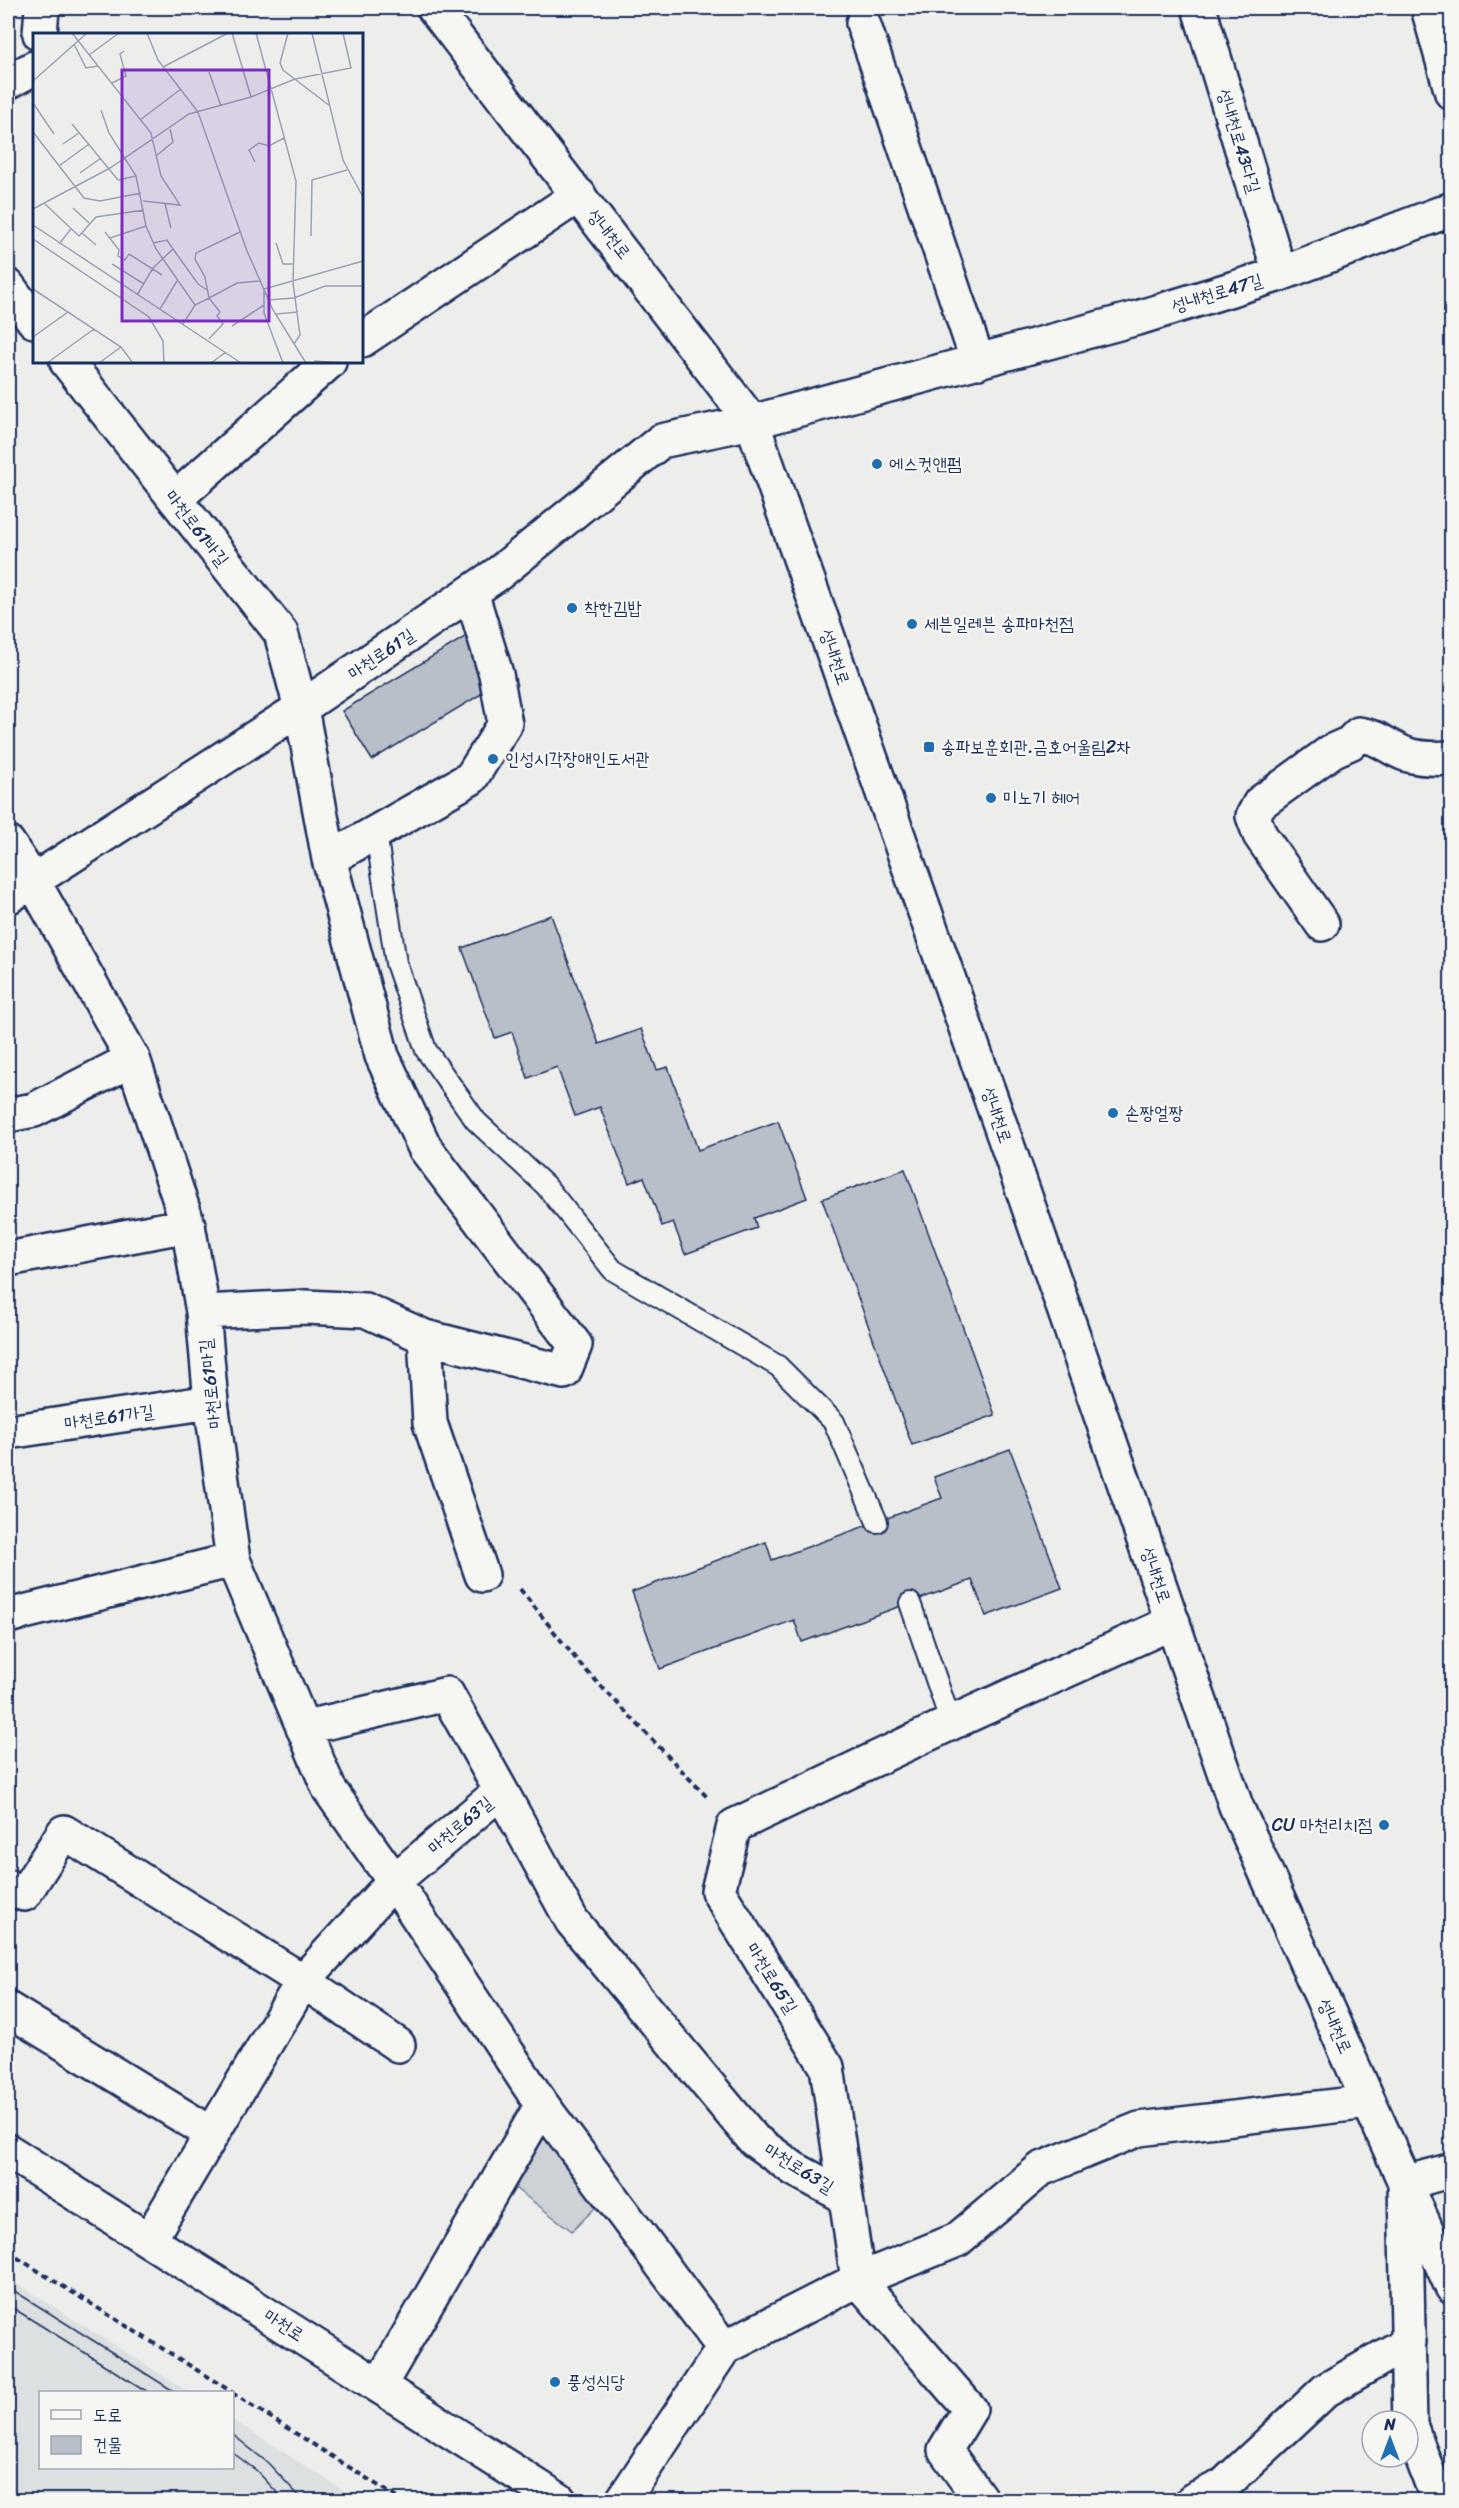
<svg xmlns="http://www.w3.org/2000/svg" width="1459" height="2508" viewBox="0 0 1459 2508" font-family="Sriracha,'Poor Story',sans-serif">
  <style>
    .built { fill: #dde0e1 }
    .green { fill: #ced2d7; stroke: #74809a; stroke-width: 1.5 }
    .building { fill: #b9bfc8; stroke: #1b2f5e; stroke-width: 1.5 }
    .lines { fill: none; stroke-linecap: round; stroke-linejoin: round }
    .service-casing { stroke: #1b2f5e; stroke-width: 24 }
    .minor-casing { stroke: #1b2f5e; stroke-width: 38 }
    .tertiary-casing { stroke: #1b2f5e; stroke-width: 38 }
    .secondary-casing { stroke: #1b2f5e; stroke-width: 38 }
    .path { stroke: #1b2f5e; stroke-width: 4; stroke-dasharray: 6 4.5; stroke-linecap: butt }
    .service { stroke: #f6f6f2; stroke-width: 20 }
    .minor { stroke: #f6f6f2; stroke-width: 33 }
    .tertiary { stroke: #f6f6f2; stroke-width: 33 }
    .secondary { stroke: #f6f6f2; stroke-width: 33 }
    .tram { stroke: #1b2f5e; stroke-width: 1.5 }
    .poi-dot { fill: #1f6fb2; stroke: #f6f6f2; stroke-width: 2 }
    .labels { text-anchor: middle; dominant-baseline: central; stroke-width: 4.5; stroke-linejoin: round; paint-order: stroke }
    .street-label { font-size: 18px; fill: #1b2f5e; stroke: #f6f6f2 }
    .poi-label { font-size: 18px; fill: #1b2f5e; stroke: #f6f6f2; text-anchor: start }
    .inset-road { fill: none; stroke: #99a2b3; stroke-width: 1.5 }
    .view { fill: #7b2cbf; fill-opacity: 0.15; stroke: #7b2cbf; stroke-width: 3 }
    .inset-edge { fill: none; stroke: #1b2f5e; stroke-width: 3 }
  </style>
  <rect width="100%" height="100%" fill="#edeeec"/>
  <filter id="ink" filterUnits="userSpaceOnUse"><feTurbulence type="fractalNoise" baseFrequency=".0167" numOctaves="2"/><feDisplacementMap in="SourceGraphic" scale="12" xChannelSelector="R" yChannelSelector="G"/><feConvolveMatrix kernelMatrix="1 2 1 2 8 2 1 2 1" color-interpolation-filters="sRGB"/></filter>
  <g filter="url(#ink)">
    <path class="built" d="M8,2278L189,2392H40V2468H232L233,2420L359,2500H8Z"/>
    <path class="green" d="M544,2137L601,2202L572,2231L515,2188Z"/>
    <path class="building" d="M468,635L498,684L372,760L342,711Z
      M551,915L599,1044L641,1029L657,1070L668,1067L698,1150L778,1121L807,1198L754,1218L757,1228L685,1254L673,1222L662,1226L644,1177L629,1183L600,1107L575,1116L557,1067L528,1078L512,1032L495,1038L462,948Z
      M905,1169L995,1415L912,1445L822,1199Z
      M1010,1449L1062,1588L986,1616L972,1580L802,1642L794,1620L660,1669L632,1592L766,1542L772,1560L942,1498L934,1477Z"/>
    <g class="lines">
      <defs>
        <path id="service" d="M376,833L396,963L426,1050L476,1121L546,1186L613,1270L778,1366L834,1422L877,1522
          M910,1603L951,1723"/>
        <path id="minor" d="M1199,8L1280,274
          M1428,8L1452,93
          M863,23L978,362
          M40,34L42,8
          M8,82L34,68
          M8,286L34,321
          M362,340L579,195
          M67,362L281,633L301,708L329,859L382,1056L425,1148L575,1345L564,1372L425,1337L365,1310L306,1307L203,1312
          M175,499L329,362
          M8,843L33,881L133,1059L188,1225L203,1312L211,1402L233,1560L329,1789L394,1881L542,2105L724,2348
          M329,859L471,778L505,724L496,674L471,592
          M8,897L301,708L499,573L661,441L752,422L1141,317L1280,274L1452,209
          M1322,924L1260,835L1253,816L1260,803L1332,751L1350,743L1359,734C1381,737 1389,749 1408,755C1422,759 1437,759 1452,758
          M8,1115L34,1110L133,1059
          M8,1259L188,1225
          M425,1337L430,1423L482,1575
          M8,1432L211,1402
          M8,1616L233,1560
          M303,1728L447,1694L501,1791
          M8,1887L24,1894L64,1832L303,1981L398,2045
          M8,2009L212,2134
          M149,2240L303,1981L394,1881L501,1791L572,1921L754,2140L794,2169L846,2197
          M379,2386L542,2105
          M623,2500L724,2348L858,2280L827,2067L718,1891L734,1826L951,1723L1173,1622
          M981,2500L945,2450L970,2409L858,2280L957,2240L1041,2169L1139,2129L1369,2102
          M1193,2500L1223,2486L1326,2390L1409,2342
          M1438,2500L1410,2425L1405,2183L1452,2170"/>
        <path id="tertiary" d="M434,8L752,422L1009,1150L1236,1806L1452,2287"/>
        <path id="secondary" d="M8,2151L559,2500"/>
      </defs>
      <use href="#service" class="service-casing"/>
      <use href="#minor" class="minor-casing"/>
      <use href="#tertiary" class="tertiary-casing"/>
      <use href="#secondary" class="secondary-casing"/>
      <path class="path" d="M520,1589L580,1664L707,1797
        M8,2252L232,2392
        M232,2393L401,2500"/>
      <use href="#service" class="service"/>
      <use href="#minor" class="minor"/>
      <use href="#tertiary" class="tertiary"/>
      <use href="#secondary" class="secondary"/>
      <path class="tram" d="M8,2287L175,2392
        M8,2305L148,2392
        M232,2434L268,2463L303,2500
        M232,2452L257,2471L284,2500"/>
    </g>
  </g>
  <g class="poi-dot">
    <circle cx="877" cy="464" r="6"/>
    <circle cx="572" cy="608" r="6"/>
    <circle cx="912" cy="624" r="6"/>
    <rect x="923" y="741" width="12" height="12" rx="3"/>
    <circle cx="493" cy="759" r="6"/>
    <circle cx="991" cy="798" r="6"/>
    <circle cx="1113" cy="1113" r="6"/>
    <circle cx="1384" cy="1825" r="6"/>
    <circle cx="555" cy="2382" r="6"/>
  </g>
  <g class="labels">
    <g class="street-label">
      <text transform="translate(1239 141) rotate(73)">성내천로43다길</text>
      <text transform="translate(609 234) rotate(52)">성내천로</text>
      <text transform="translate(1217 293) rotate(-17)">성내천로47길</text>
      <text transform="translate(197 528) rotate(52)">마천로61바길</text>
      <text transform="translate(381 654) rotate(-34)">마천로61길</text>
      <text transform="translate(835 657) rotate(71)">성내천로</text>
      <text transform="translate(997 1115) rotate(71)">성내천로</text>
      <text transform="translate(210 1384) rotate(-96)">마천로61마길</text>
      <text transform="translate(109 1417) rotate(-8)">마천로61가길</text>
      <text transform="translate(1156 1575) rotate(71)">성내천로</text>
      <text transform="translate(460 1825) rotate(-40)">마천로63길</text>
      <text transform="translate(772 1978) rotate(58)">마천로65길</text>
      <text transform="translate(1335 2026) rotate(66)">성내천로</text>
      <text transform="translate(799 2168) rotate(32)">마천로63길</text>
      <text transform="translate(284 2325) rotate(33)">마천로</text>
    </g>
    <g class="poi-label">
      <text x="889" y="464">에스컷앤펌</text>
      <text x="584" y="608">착한김밥</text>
      <text x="924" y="624">세븐일레븐 송파마천점</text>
      <text x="941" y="747">송파보훈회관.금호어울림2차</text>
      <text x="505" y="759">인성시각장애인도서관</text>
      <text x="1003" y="798">미노기 헤어</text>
      <text x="1125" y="1113">손짱얼짱</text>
      <text x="1372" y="1825" text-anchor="end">CU 마천리치점</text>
      <text x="567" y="2382">풍성식당</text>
    </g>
  </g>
  <g transform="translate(33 33)">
    <rect width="330" height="330" fill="#edeeec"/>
    <path class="inset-road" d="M39,0L118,100L128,143L147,172L110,168M114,0L125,27L165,79L214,218L240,277L273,330M199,0L218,64M223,0L263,148L260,250L267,302L261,311M255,0L247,30L250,37L297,73M279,0L310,127L330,164M41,11L53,35L65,33M56,22L86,0M130,34L195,0M176,39L188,73M0,48L54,0M79,50L93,43L87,21L91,18M0,70L21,101M68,77L76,100L103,143L113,193L123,216L162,272M107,87L148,56M39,91L85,147L103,143M0,99L51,165L67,168L108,160M30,111L46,100M123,123L140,109L137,96M222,129L216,117L226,110L236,113L251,105M26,133L56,111M47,140L68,125M12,171L46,203L63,184L111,177M132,171L138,195M40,175L56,190M0,176L77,135L156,81L218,64L262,46L318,35L310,0M0,192L208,330M72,199L86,217L85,223L92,227L96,221L129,242M49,200L63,212M278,203L279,147L314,137M77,205L113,193M0,206L116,284L130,308L131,330M120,210L134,207L140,216M243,210L250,231H260M26,211L38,196M79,231L111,251M0,256L88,314L100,330M104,262L120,235L140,216L165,251L174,257M235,267L261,265L292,253H330M127,276L144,248M243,281L265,279M150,291L162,272L176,265L172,244L162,226L163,220L207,199M199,293L231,272M0,304L35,279M176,306L190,291L184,283L187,279L176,265L204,250L227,248M281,328L312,330M14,330L61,296M66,330L88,314M178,330L193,319M250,330L231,280V256L330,228"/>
    <path class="view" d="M89,37H236V288H89Z"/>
    <rect width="330" height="330" class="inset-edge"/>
  </g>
  <rect width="1459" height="2508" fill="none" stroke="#f6f6f2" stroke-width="30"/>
  <rect x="15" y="15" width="1429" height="2478" fill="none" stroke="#1b2f5e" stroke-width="2" filter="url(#ink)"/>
  <rect x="39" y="2391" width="195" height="78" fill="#f6f6f2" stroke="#9ea6b7" stroke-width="1.5"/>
  <rect x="51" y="2410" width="30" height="9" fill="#f6f6f2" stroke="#9ea6b7" stroke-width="1.5"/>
  <text x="93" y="2421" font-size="18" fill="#1b2f5e">도로</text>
  <rect x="51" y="2436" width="30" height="18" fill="#b9bfc8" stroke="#9ea6b7" stroke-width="1.5"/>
  <text x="93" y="2451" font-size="18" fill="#1b2f5e">건물</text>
  <g transform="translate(1390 2439)"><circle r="28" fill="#f6f6f2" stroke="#9ea6b7" stroke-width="1.5"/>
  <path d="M0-4.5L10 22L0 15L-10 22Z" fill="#1f6fb2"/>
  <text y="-9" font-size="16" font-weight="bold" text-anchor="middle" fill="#1b2f5e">N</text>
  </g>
</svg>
